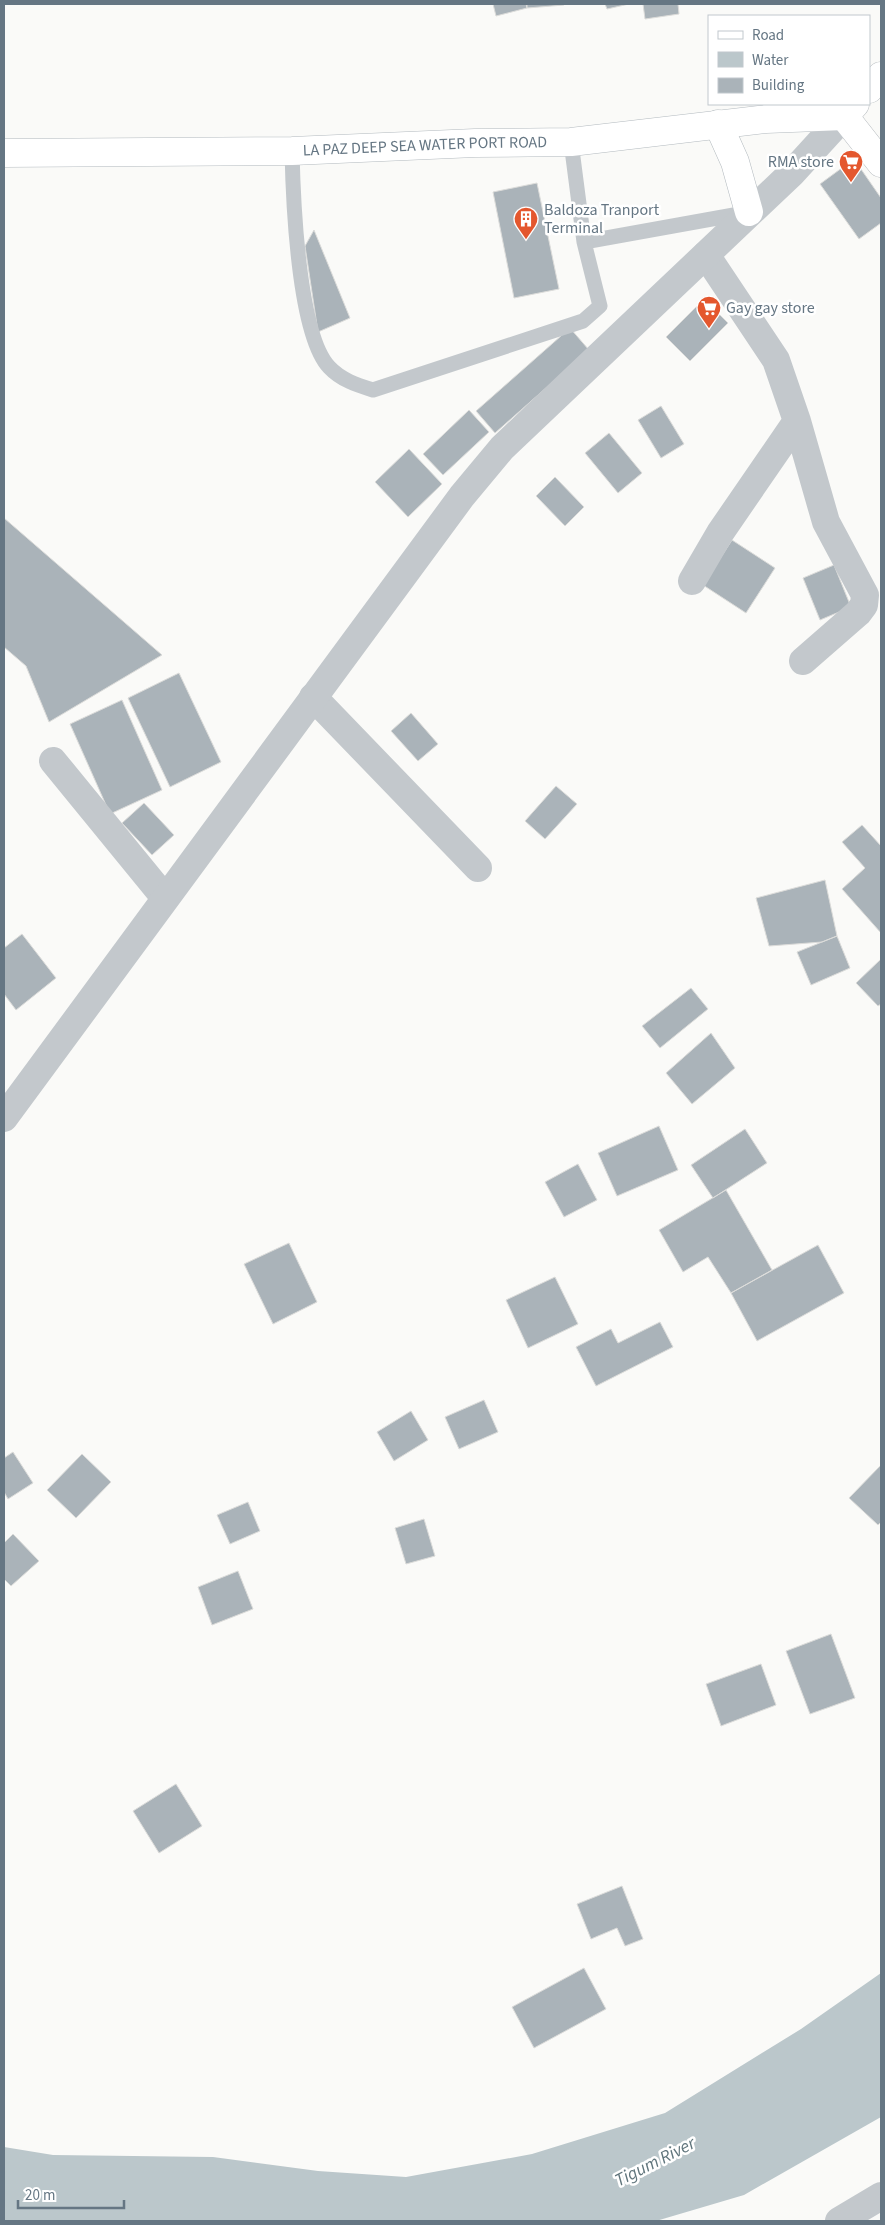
<svg xmlns="http://www.w3.org/2000/svg" width="885" height="2225" viewBox="0 0 885 2225" font-family="'Source Sans 3',sans-serif">
  <style>
    .water { fill: #bbc7cb }
    .building { fill: #aab3b9; stroke: #dcdcda }
    .lines { fill: none; stroke-linecap: round; stroke-linejoin: round }
    .secondary-casing { stroke: #b3babf; stroke-width: 29 }
    .primary-casing { stroke: #b5babe; stroke-width: 29 }
    .service { stroke: #c3c8cc; stroke-width: 15 }
    .minor { stroke: #c3c8cc; stroke-width: 28 }
    .tertiary { stroke: #c3c8cc; stroke-width: 28 }
    .secondary { stroke: #fff; stroke-width: 28 }
    .primary { stroke: #fff; stroke-width: 28 }
    .labels { text-anchor: middle; dominant-baseline: central; stroke-width: 5; stroke-linejoin: round; paint-order: stroke }
    .street-label { font-size: 16px; fill: #657683; stroke: #fff }
    .poi-label { font-size: 16px; fill: #657683; stroke: #fff; text-anchor: start }
    .water-label { font-size: 18px; font-style: italic; fill: #60757c; stroke: #fff }
  </style>
  <rect width="100%" height="100%" fill="#fafaf8"/>
  <path class="water" d="M881,1973V2117L744,2195L656,2221H4V2147L53,2155L213,2157L318,2171L406,2177L532,2154L665,2113L801,2029Z"/>
  <path class="building" d="M493,4H526L527,8L496,16Z
    M527,4H564V5L527,8Z
    M605,4H629L607,9Z
    M643,4H678L679,14L645,19Z
    M854,159L881,198V223L859,239L820,184Z
    M537,183L559,289L514,298L493,192Z
    M314,230L350,318L318,332L305,246Z
    M704,299L728,323L690,361L666,337Z
    M570,328L589,350L495,433L476,411Z
    M661,406L684,444L661,458L638,420Z
    M469,410L489,432L443,475L423,454Z
    M609,433L642,473L618,493L585,453Z
    M409,449L442,484L408,517L375,482Z
    M555,477L584,507L565,526L536,496Z
    M4,518L162,655L49,722L26,666L4,647Z
    M732,540L775,568L746,613L703,585Z
    M834,565L851,607L820,620L803,578Z
    M179,673L221,762L170,787L128,698Z
    M122,700L162,790L110,814L70,724Z
    M411,713L438,744L418,761L391,731Z
    M556,786L577,804L545,839L525,821Z
    M144,803L174,835L152,855L122,823Z
    M862,825L881,846V933L842,889L865,868L842,842Z
    M825,880L837,936L822,942L769,946L756,898Z
    M22,934L56,978L16,1010L4,994V948Z
    M837,936L850,968L811,985L797,952Z
    M881,959V1004L878,1006L856,983Z
    M691,988L708,1009L660,1048L642,1026Z
    M711,1033L735,1068L692,1104L666,1073Z
    M659,1126L678,1170L617,1196L598,1153Z
    M745,1129L767,1163L713,1198L691,1165Z
    M578,1164L597,1200L564,1217L545,1182Z
    M726,1190L772,1270L731,1293L708,1257L683,1272L659,1230Z
    M289,1243L317,1302L273,1324L244,1264Z
    M818,1245L844,1293L757,1341L731,1293Z
    M555,1277L578,1324L528,1348L506,1300Z
    M660,1322L673,1347L596,1386L576,1347L611,1329L618,1343Z
    M484,1400L498,1432L459,1449L445,1417Z
    M411,1411L428,1440L394,1461L377,1432Z
    M13,1452L33,1483L8,1499L4,1492V1458Z
    M82,1454L111,1482L76,1518L47,1490Z
    M881,1465V1522L878,1525L849,1498Z
    M248,1502L260,1531L230,1544L217,1515Z
    M424,1519L435,1556L406,1564L395,1528Z
    M13,1534L39,1561L11,1586L4,1579V1543Z
    M238,1571L253,1609L212,1625L198,1587Z
    M831,1634L855,1698L810,1714L786,1651Z
    M761,1664L776,1705L721,1726L706,1684Z
    M176,1784L202,1826L159,1853L133,1811Z
    M622,1886L643,1939L625,1946L617,1928L591,1939L577,1904Z
    M584,1968L606,2009L534,2048L512,2007Z"/>
  <g class="lines">
    <defs>
      <g id="secondary">
        <path d="M718,124L735,162L749,212"/>
        <path id="s1" d="M4,153L292,151L475,143L571,142L766,119L844,116"/>
      </g>
      <path id="primary" d="M869,89L881,76
        M855,104L844,116L881,163"/>
    </defs>
    <use href="#secondary" class="secondary-casing"/>
    <use href="#primary" class="primary-casing"/>
    <path class="service" d="M292,151C293,198 298,334 329,367C341,380 357,385 373,390L583,321L600,306L584,242L571,142
      M584,242L745,213"/>
    <path class="minor" d="M706,255L776,360L797,421L826,522L865,595L864,605L858,613L803,661
      M692,581L720,533L797,421
      M313,697L478,868
      M53,761L165,898
      M839,2221L881,2196"/>
    <path class="tertiary" d="M4,1118L462,496L502,448L792,173L844,116"/>
    <use href="#secondary" class="secondary"/>
    <use href="#primary" class="primary"/>
  </g>
  <defs>
    <symbol id="supermarket-pin" viewBox="-11 -11 22 30"><path d="M0 17L-7.5 6A9.5 9.5 0 1 1 7.5 6Z" fill="#e4572e" stroke="#fff"/><path d="M-6-5.5h2.5l.6 2H6L4.5 2H-2.5L-4.4-4H-6ZM-1.5 3.2a1.3 1.3 0 1 0 .1 0ZM3 3.2a1.3 1.3 0 1 0 .1 0Z" fill="#fff"/></symbol>
    <symbol id="building-pin" viewBox="-11 -11 22 30"><path d="M0 17L-7.5 6A9.5 9.5 0 1 1 7.5 6Z" fill="#e4572e" stroke="#fff"/><path d="M-4-6H4V6H1V3H-1V6H-4ZM-2.5-4.3h1.7v1.8h-1.7ZM.8-4.3h1.7v1.8H.8ZM-2.5-1h1.7V.8h-1.7ZM.8-1h1.7V.8H.8Z" fill="#fff"/></symbol>
  </defs>
  <g fill-rule="evenodd">
    <use href="#supermarket-pin" x="837" y="148" width="28" height="38"/>
    <use href="#building-pin" x="512" y="205" width="28" height="38"/>
    <use href="#supermarket-pin" x="695" y="294" width="28" height="38"/>
  </g>
  <g class="labels">
    <g class="street-label">
      <text stroke="none"><textPath href="#s1" startOffset="421">LA PAZ DEEP SEA WATER PORT ROAD</textPath></text>
    </g>
    <g class="poi-label">
      <text x="834" y="162" text-anchor="end">RMA store</text>
      <text x="544" y="210">Baldoza Tranport<tspan x="544" dy="18">Terminal</tspan></text>
      <text x="726" y="308">Gay gay store</text>
    </g>
    <g class="water-label">
      <text transform="translate(655 2162) rotate(-27)">Tigum River</text>
    </g>
  </g>
  <rect width="885" height="2225" fill="none" stroke="#657683" stroke-width="10"/>
  <rect x="708" y="15" width="162" height="90" fill="#ffffff" stroke="#c1c8cd"/>
  <rect x="718" y="31" width="25" height="8" fill="#ffffff" stroke="#c1c8cd"/>
  <text x="752" y="40" font-size="15" fill="#657683">Road</text>
  <rect x="718" y="52" width="25" height="15" fill="#bbc7cb" stroke="#c1c8cd"/>
  <text x="752" y="65" font-size="15" fill="#657683">Water</text>
  <rect x="718" y="78" width="25" height="15" fill="#aab3b9" stroke="#c1c8cd"/>
  <text x="752" y="90" font-size="15" fill="#657683">Building</text>
  <path d="M18 2200v8h106v-8" fill="none" stroke="#657683" stroke-width="2.5"/>
  <text x="25" y="2200" font-size="15" fill="#657683" stroke="#ffffff" stroke-width="4" paint-order="stroke">20 m</text>
</svg>
